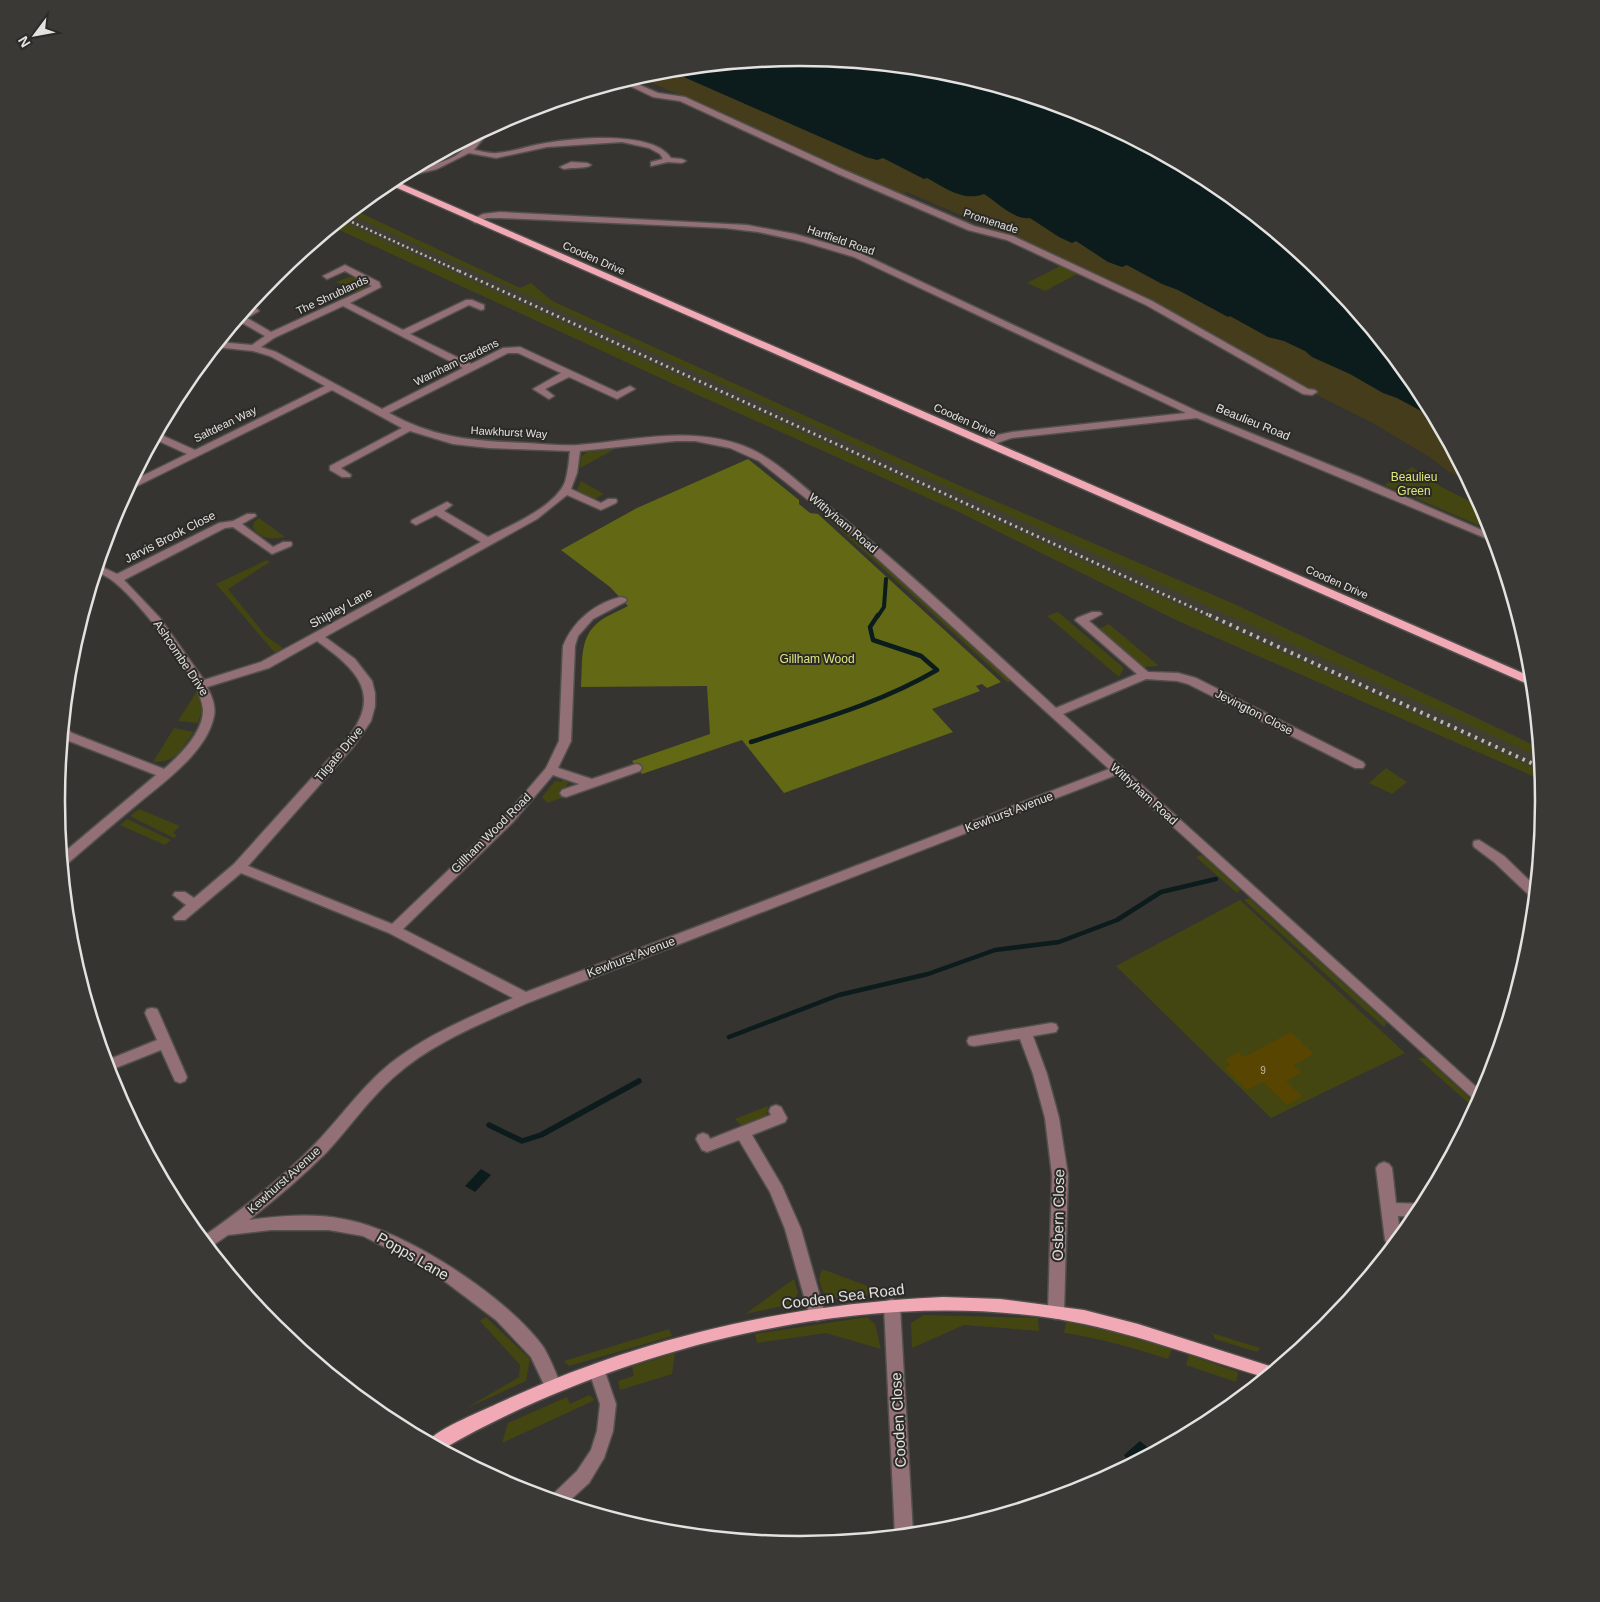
<svg xmlns="http://www.w3.org/2000/svg" width="1600" height="1602" viewBox="0 0 1600 1602" font-family="Helvetica,sans-serif">
  <style>
    .built { fill: #413e34 }
    .green { fill: #434611 }
    .forest { fill: #636815 }
    .sand { fill: #443c1b }
    .water { fill: #0c1b1b }
    .lines { fill: none; stroke-linecap: round; stroke-linejoin: round }
    .stream-far2 { stroke: #0c1b1b; stroke-width: 4 }
    .stream-far1 { stroke: #0c1b1b; stroke-width: 4.5 }
    .stream { stroke: #0c1b1b; stroke-width: 5.5 }
    .building { fill: #574501 }
    .minor-casing { stroke: #51504c; stroke-width: 3 }
    .major-casing { stroke: #51504c; stroke-width: 3 }
    .minor { fill: #937075; fill-rule: evenodd }
    .major { fill: #f1a9b5; fill-rule: evenodd }
    .rail-far2 { stroke: #bbbab7; stroke-width: 2.5; stroke-dasharray: 2 3; stroke-linecap: butt }
    .rail-far1 { stroke: #bbbab7; stroke-width: 3; stroke-dasharray: 2 4; stroke-linecap: butt }
    .rail { stroke: #bbbab7; stroke-width: 4; stroke-dasharray: 2.5 5; stroke-linecap: butt }
    .labels { text-anchor: middle; dominant-baseline: central; stroke-width: 4; stroke-linejoin: round; paint-order: stroke }
    .number-label { font-size: 10px; fill: #c0bba8 }
    .far-street-label { font-size: 11px; fill: #e3e2e0; stroke: #2b2a27 }
    .street-label { font-size: 12px; fill: #e3e2e0; stroke: #2b2a27 }
    .park-label { font-size: 12px; fill: #dfe77c; stroke: #2b2a27 }
    .near-street-label { font-size: 15px; fill: #e3e2e0; stroke: #2b2a27 }
    .rim { fill: none; stroke: #e3e2e0; stroke-width: 2.5 }
  </style>
  <rect width="100%" height="100%" fill="#353430"/>
  <path class="built" d="M354,210L520,288L531,283L552,301L958,485L1234,604L1509,733L1539,748L1542,780L1176,620L957,511L676,385L333,227Z"/>
  <path class="green" d="M354,210L520,288L531,283L552,301L958,485L1234,604L1539,748V757L349,214Z
    M341,221L1541,771L1542,780L1176,620L957,511L676,385L333,227Z
    M1062,265L1079,273L1045,291L1027,283Z
    M349,277L359,278L370,284L357,292L336,282Z
    M615,449L580,468L581,457L587,452Z
    M1412,467L1443,488L1482,507L1492,531L1385,485Z
    M581,481L604,494L595,499L581,494L577,490Z
    M823,514L849,533L1011,680L1008,683Z
    M259,518L285,537C271,540 261,539 253,528L254,522Z
    M267,560L270,562L228,589L266,636L283,648L275,653L216,584Z
    M1058,612L1124,668L1119,677L1047,616Z
    M1109,624L1159,666L1143,667L1098,629Z
    M197,691L204,704L198,723L178,721Z
    M174,728L194,732C180,750 178,762 153,762Z
    M1386,768L1407,782L1392,794L1369,783Z
    M564,779L568,783L566,787L559,791L564,797L547,803L542,797L555,781L561,782Z
    M139,809L180,826L173,833L177,835L174,838L130,816Z
    M127,819L171,840L165,845L120,825Z
    M1202,855L1240,890L1237,893L1196,857Z
    M1249,898L1387,1023L1384,1027L1244,900Z
    M1240,900L1405,1053L1271,1118L1116,966Z
    M1418,1058H1426L1477,1105L1475,1109Z
    M768,1106L766,1118L742,1126L735,1119Z
    M822,1269L886,1293L838,1299L823,1292L819,1280Z
    M794,1279L798,1293L792,1304L745,1314Z
    M924,1315L1038,1318L1039,1331L964,1325L912,1348L911,1323Z
    M486,1317L530,1359L526,1381L465,1409L519,1377L520,1365L480,1321Z
    M867,1317L875,1324L881,1349L826,1333L757,1343L755,1334Z
    M1066,1322L1116,1333L1172,1349L1168,1359C1133,1348 1100,1338 1064,1333Z
    M669,1329L672,1336L569,1366L564,1361Z
    M1212,1333L1260,1348L1257,1352L1215,1339Z
    M675,1353L672,1374L620,1390L618,1381L634,1376L632,1367Z
    M1189,1355L1238,1372L1236,1382L1186,1365Z
    M589,1395L595,1400L502,1443L508,1423L567,1397L570,1404Z"/>
  <path class="forest" d="M748,459L799,500V504L810,513L818,514L1001,682L987,688L982,684L976,686L980,691L932,709L953,732L784,793L742,740L642,774L632,761L710,734L707,686L581,687C583,658 578,633 606,617C613,613 621,610 628,606L610,587L561,550L637,508Z"/>
  <path class="sand" d="M800,57L945,72L1326,275L1419,388L1468,480L1449,472L1431,458L1371,422L1305,389L1151,302L1051,254L907,192L900,195L648,81L642,83L632,79L655,71Z"/>
  <path class="water" d="M800,57L945,72L1085,114L1213,183L1326,275L1419,388L1434,418L1397,398L1383,393L1350,374L1312,357L1305,351L1284,341L1268,337L1230,316L1228,317L1178,290L1162,284L1127,265L1122,267L1108,262L1076,241L1072,243L1059,237L1030,218C1015,221 996,201 984,194C964,202 945,188 927,178L924,179L883,158L877,160L866,157L668,70Z
    M481,1169L491,1175L475,1192L465,1186Z
    M1140,1441L1151,1450L1129,1464L1124,1460L1126,1458L1124,1455Z"/>
  <g class="lines">
    <path class="stream-far2" d="M878,616L884,607L886,579"/>
    <path class="stream-far1" d="M751,742C815,721 879,704 937,670L921,656L873,640L870,627L878,615
      M729,1037L839,995L928,974L995,950L1059,942L1117,920L1161,892L1216,879"/>
    <path class="stream" d="M489,1125L522,1141L541,1135L639,1081"/>
  </g>
  <path class="building" d="M1291,1032L1314,1054L1294,1065L1302,1072L1286,1081L1302,1096L1287,1105L1263,1082L1247,1090L1224,1068L1230,1065L1225,1060L1238,1052L1244,1057Z"/>
  <g class="lines">
    <defs>
      <path id="minor" d="M628,80L658,93L685,97L844,170L974,226L1013,236L1152,301L1308,389L1315,390L1317,392L1312,395L1303,394L1146,305L1007,240L968,230L838,174L680,101L653,97L622,82Z
        M489,128L490,130L474,150C481,151 490,154 497,153C513,152 530,145 546,143C575,138 653,130 671,158L682,159L686,161L682,163L668,162L651,166V162L663,159L660,154L649,148L622,142L547,147L496,158L469,153L437,169L392,180C412,169 435,167 455,156C468,148 476,134 489,128Z
        M571,162L587,163L591,165C586,169 572,167 564,169L560,167Z
        M500,212L747,225L795,234L848,249L860,253L1201,413L1362,478L1493,535L1495,542L1197,418L1012,438C1003,440 992,447 983,445V441L993,436L1012,432L1186,413L854,257L804,242L758,232L725,228L500,218H487L475,223L471,220L483,214Z
        M345,265L379,282L381,287L350,303L403,330L466,300H472L484,305V309L481,310L469,305L410,334L471,364L503,348L520,347L617,392L630,386L635,389L617,399L569,377L545,389L554,396L549,399L533,389L561,373L518,353H508L389,413C436,439 475,441 527,443C544,444 561,446 578,445C630,441 684,427 735,443C767,452 793,478 818,498C901,563 978,637 1056,708L1137,674L1075,620L1077,618L1092,612H1100L1102,614L1089,621L1148,672L1178,673L1196,678L1363,762L1365,765L1363,768H1355L1188,684L1177,681L1146,679L1063,714L1483,1093L1478,1103L1116,775L530,1002C483,1023 433,1042 394,1077C369,1099 349,1128 326,1153C302,1177 276,1199 249,1220C280,1216 312,1213 343,1219C404,1229 509,1298 544,1348C551,1360 556,1373 561,1386L559,1391L553,1393L547,1391L531,1357L496,1320L443,1280L414,1262L363,1236L329,1230H271L228,1235L209,1248L201,1238C241,1210 281,1180 315,1144C342,1116 364,1083 396,1059C431,1033 472,1016 513,998L389,933L241,873L185,920H175L173,917L186,905L173,895L175,892H185L194,898L234,864L346,740C384,694 356,669 317,641L269,668L207,687C212,696 216,706 214,716C207,753 161,784 134,807C111,826 89,845 67,864L63,865L62,854L156,775L64,739V727L72,733L164,769C180,755 204,732 203,709C201,678 138,600 113,581C108,577 102,574 96,572L98,565L117,574L219,523L233,521L247,514H255L256,516L242,524L273,547L283,542H291L292,544L291,546L272,554L233,527L225,528L124,580L160,618L204,680L261,662L481,542L436,515L416,525L411,522L412,520L447,502L452,505L444,511L488,537C511,525 555,507 565,482C568,472 569,461 570,451L489,448L453,444L410,431L341,468L351,475L350,477H342L330,470V466L402,428L332,390L133,488L128,489L132,481L187,454L154,439L157,433L195,450L325,386L270,356L253,351L215,347L219,342L252,345L265,336L237,320C242,314 248,307 257,309L259,311L247,318L271,332L372,286L345,271L327,279L323,276ZM343,306L463,368L382,409L276,352L261,347L274,338ZM676,441H695L730,448L759,461L846,530L1109,769L526,992L403,929L513,822L553,775L579,784L562,790L560,793L562,796L566,797L640,771L642,768L640,765L636,764L592,779L558,768L571,741L575,646L578,636L593,619L625,602L627,600L625,598L621,597C595,603 573,621 563,646L559,741L546,768L505,816L392,924L248,866L354,746L371,721L375,706V693L372,681L355,659L325,637L537,519L567,495L601,510L616,503L617,501L616,499H608L601,503L571,489L577,473L580,451Z
        M1479,840L1504,856L1535,886L1534,897L1530,896L1494,862L1474,847L1473,844L1474,841Z
        M152,1008L157,1009L159,1013L187,1077L185,1081L180,1083L175,1081L161,1050L108,1071L105,1061L157,1040L145,1013L147,1009Z
        M1051,1023L1056,1024L1058,1028L1056,1032L1033,1036L1047,1074L1059,1118L1068,1175L1064,1312L1062,1317L1056,1319L1050,1317L1048,1312L1052,1175L1045,1118L1033,1074L1020,1039L974,1046L969,1045L967,1041L969,1037L974,1036Z
        M776,1105L781,1107L787,1118L785,1122L752,1135L782,1186L801,1229L825,1314L823,1319L817,1321L811,1319L809,1314L785,1229L770,1192L739,1140L707,1152L702,1150L696,1139L698,1135L703,1133L708,1135L710,1139L771,1115L769,1111L771,1107Z
        M1384,1162L1389,1164L1392,1168L1396,1203L1424,1204L1416,1217L1398,1216L1400,1236L1392,1246L1388,1245L1385,1240L1376,1168L1379,1164Z
        M892,1299L898,1301L900,1306L913,1534L895,1535L884,1306L886,1301Z
        M597,1364L603,1366L616,1404L613,1431L604,1458L589,1483L566,1504L549,1498L577,1471L591,1450L597,1431L600,1404L589,1371L591,1366Z"/>
      <path id="major" d="M393,180L1532,677V686L386,183Z
        M943,1297L1000,1299L1084,1310L1138,1324L1276,1368L1264,1377C1196,1357 1129,1331 1058,1319C858,1287 616,1349 443,1449L428,1441C439,1428 484,1410 501,1402C642,1337 788,1304 943,1297Z"/>
    </defs>
    <use href="#minor" class="minor-casing"/>
    <use href="#major" class="major-casing"/>
    <use href="#minor" class="minor"/>
    <use href="#major" class="major"/>
    <path class="rail-far2" d="M343,218L461,272"/>
    <path class="rail-far1" d="M459,271L1211,616"/>
    <path class="rail" d="M1209,615L1540,767"/>
  </g>
  <g class="labels">
    <g class="number-label">
      <text x="1263" y="1070">9</text>
    </g>
    <g class="far-street-label">
      <text transform="translate(991 221) rotate(18)">Promenade</text>
      <text transform="translate(841 240) rotate(19)">Hartfield Road</text>
      <text transform="translate(594 258) rotate(24)">Cooden Drive</text>
      <text transform="translate(332 295) rotate(-25)">The Shrublands</text>
      <text transform="translate(456 362) rotate(-26)">Warnham Gardens</text>
      <text transform="translate(965 420) rotate(24)">Cooden Drive</text>
      <text transform="translate(225 424) rotate(-26)">Saltdean Way</text>
      <text transform="translate(509 432) rotate(3)">Hawkhurst Way</text>
      <text transform="translate(1337 582) rotate(24)">Cooden Drive</text>
    </g>
    <g class="street-label">
      <text transform="translate(1253 422) rotate(22)">Beaulieu Road</text>
      <text transform="translate(843 523) rotate(40)">Withyham Road</text>
      <text transform="translate(170 537) rotate(-27)">Jarvis Brook Close</text>
      <text transform="translate(341 608) rotate(-29)">Shipley Lane</text>
      <text transform="translate(181 658) rotate(56)">Ashcombe Drive</text>
      <text transform="translate(1254 712) rotate(27)">Jevington Close</text>
      <text transform="translate(339 754) rotate(-50)">Tilgate Drive</text>
      <text transform="translate(1144 794) rotate(42)">Withyham Road</text>
      <text transform="translate(1009 812) rotate(-21)">Kewhurst Avenue</text>
      <text transform="translate(491 833) rotate(-45)">Gillham Wood Road</text>
      <text transform="translate(631 957) rotate(-21)">Kewhurst Avenue</text>
      <text transform="translate(284 1180) rotate(-42)">Kewhurst Avenue</text>
    </g>
    <g class="park-label">
      <text x="1414" y="477">Beaulieu<tspan x="1414" dy="14">Green</tspan></text>
      <text x="817" y="659">Gillham Wood</text>
    </g>
    <g class="near-street-label">
      <text transform="translate(1058 1215) rotate(-89)">Osbern Close</text>
      <text transform="translate(413 1256) rotate(30)">Popps Lane</text>
      <text transform="translate(843 1296) rotate(-7)">Cooden Sea Road</text>
      <text transform="translate(898 1420) rotate(-93)">Cooden Close</text>
    </g>
  </g>
  <path d="M0 0H1600V1602H0ZM65 801a735 735 0 1 1 1470 0a735 735 0 1 1-1470 0Z" fill="#3a3936" fill-rule="evenodd"/>
  <path class="rim" d="M65 801a735 735 0 1 1 1470 0a735 735 0 1 1-1470 0Z"/>
  <g transform="translate(35 35) rotate(238)" stroke="#2b2a27" stroke-width="4" paint-order="stroke">
  <path d="M0-4L9 19L0 12L-9 19Z" fill="#e3e2e0"/>
  <text y="-8" font-size="14" font-weight="bold" text-anchor="middle" fill="#e3e2e0">N</text>
  </g>
</svg>
